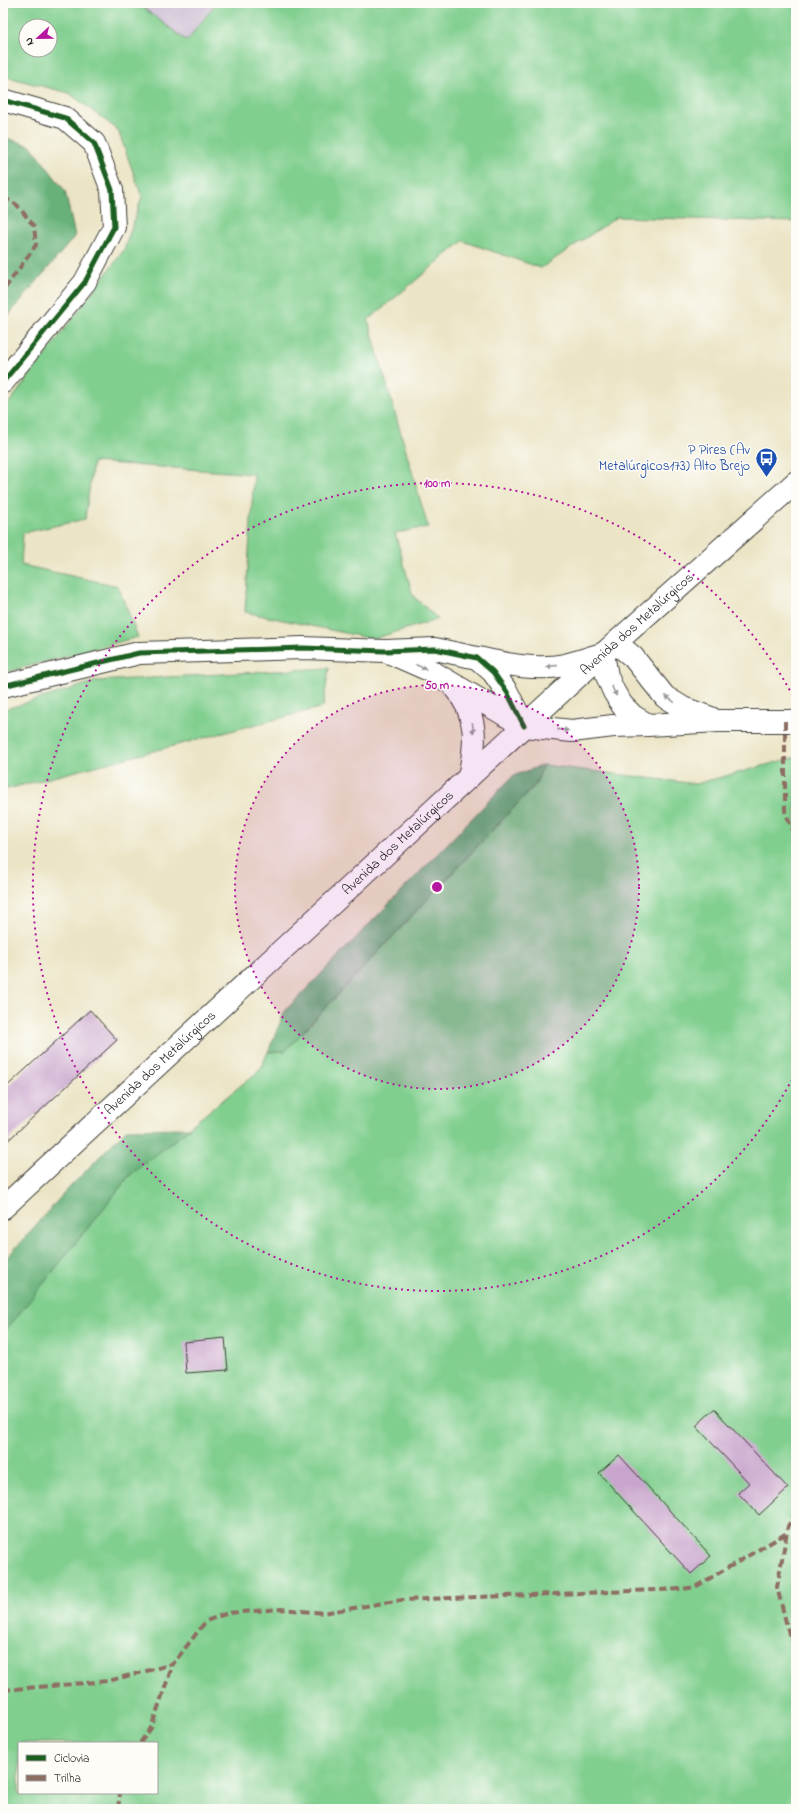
<svg xmlns="http://www.w3.org/2000/svg" width="799" height="1812" viewBox="0 0 799 1812" font-family="'Indie Flower',sans-serif">
  <style>
    .industrial { fill: #ccbed3 }
    .green { fill: #81cf8f; stroke: #4e7656; fill-rule: evenodd }
    .forest { fill: #68b27a; stroke: #42674b }
    .building { fill: #c9a5cd }
    .lines { fill: none; stroke-linecap: round; stroke-linejoin: round }
    .street-casing { stroke: #3b3a35; stroke-width: 24 }
    .primary-casing { stroke: #3b3a35; stroke-width: 24 }
    .street { stroke: #fff; stroke-width: 22 }
    .primary { stroke: #fff; stroke-width: 22 }
    .quiet { stroke: #8d6e63; stroke-width: 4; stroke-dasharray: 8 4; stroke-linecap: butt }
    .cycleway-casing { stroke: #fdfcf7; stroke-width: 8 }
    .cycleway { stroke: #1b5e20; stroke-width: 5 }
    .oneway { fill: #999 }
    .ring { fill: none; stroke: #b5179e; stroke-width: 2; stroke-dasharray: 2 4 }
    .labels { text-anchor: middle; dominant-baseline: central; stroke-width: 3; stroke-linejoin: round; paint-order: stroke }
    .transit-label { font-size: 14px; fill: #164399; stroke: #fdfcf7; text-anchor: end }
    .street-label { font-size: 14px; fill: #1c1c1c; stroke: #fdfcf7 }
    .centre { fill: #b5179e; stroke: #fdfcf7; stroke-width: 2 }
    .ring-label { font-size: 12px; text-anchor: middle; font-weight: bold; fill: #b5179e; stroke: #fdfcf7; stroke-width: 3; stroke-linejoin: round; paint-order: stroke }
  </style>
  <rect width="100%" height="100%" fill="#fdfcf7"/>
  <filter id="ink" filterUnits="userSpaceOnUse"><feTurbulence type="fractalNoise" baseFrequency=".025" numOctaves="2"/><feDisplacementMap in="SourceGraphic" scale="8" xChannelSelector="R" yChannelSelector="G"/><feConvolveMatrix kernelMatrix="1 2 1 2 8 2 1 2 1" color-interpolation-filters="sRGB"/></filter>
  <filter id="wash" filterUnits="userSpaceOnUse"><feTurbulence type="fractalNoise" baseFrequency=".012" numOctaves="4" result="noise"/><feDisplacementMap in="SourceGraphic" scale="16" xChannelSelector="R" yChannelSelector="G"/><feGaussianBlur stdDeviation="0.9" result="paint"/><feColorMatrix in="noise" values="0 0 0 0 0 0 0 0 0 0 0 0 0 0 0 0 0 1.4 0 .05"/><feComposite in="paint" operator="in"/></filter>
  <g filter="url(#wash)">
    <rect width="100%" height="100%" fill="#ebe4c5"/>
    <path class="industrial" d="M137,3H215L187,41Z"/>
    <path class="green" d="M3,3H137L187,41L216,3H796V222L617,217L541,268L463,241L368,320L428,527L395,533L413,596L438,619L373,639L245,612L254,474L93,462L85,519L23,533L21,565L118,586L138,637L3,673V411L124,250L142,197L118,130L69,93L3,76ZM26,26H50V50H26Z
      M329,668L323,707L3,790V710L97,681Z
      M796,757V1809H3V1334L130,1175L260,1070L268,1052L285,1051L536,784L543,765L696,784ZM19,1743H157V1793H19Z"/>
    <path class="forest" d="M3,137L31,146L65,191L75,236L3,322Z
      M543,765L536,784L285,1051L268,1052L285,1011L513,776Z
      M190,1128L130,1175L3,1334V1262L68,1189L127,1129Z"/>
    <g id="blocks">
      <path class="building" d="M90,1010L117,1040L3,1145V1090Z
        M225,1338L228,1370L186,1373L184,1342Z
        M714,1409L788,1488L759,1515L738,1493L749,1483L696,1426Z
        M619,1455L711,1556L691,1574L599,1473Z"/>
    </g>
  </g>
  <g filter="url(#ink)">
    <use href="#blocks" fill-opacity="0" stroke="#3b3a35" stroke-width="1"/>
    <g class="lines">
      <defs>
        <path id="street" d="M3,100L65,118L94,143L112,190L114,227L85,282L3,382
          M616,643L633,657L665,697L683,708L711,718
          M388,652L429,670L524,726L572,731L613,726L648,725
          M478,658C506,664 536,671 565,665C578,662 591,657 603,654L607,676L614,692L622,705L633,716L648,725L718,721H796
          M3,686L139,653L303,648L385,651L435,649L477,658L493,672L507,692L524,726
          M454,687C479,715 476,744 469,777"/>
        <g id="primary">
          <path id="s1" d="M3,1208L575,679L796,482"/>
        </g>
      </defs>
      <use href="#street" class="street-casing"/>
      <use href="#primary" class="primary-casing"/>
      <use href="#street" class="street"/>
      <use href="#primary" class="primary"/>
      <path class="quiet" d="M3,197L17,205L34,226L36,245L3,291
        M785,721V811L791,827L796,834
        M796,1512L788,1526L777,1587L789,1634L796,1648
        M3,1690L108,1681L173,1664L206,1621L228,1613L281,1609L323,1613L402,1600L683,1589L695,1587L787,1533
        M140,1743L151,1728L173,1664
        M118,1809L120,1793"/>
      <defs>
        <path id="cycleway" d="M3,100L65,118L94,143L112,190L114,227L85,282L3,382
          M3,686L139,653L303,648L385,651L435,649L477,658L493,672L507,692L524,726"/>
      </defs>
      <use href="#cycleway" class="cycleway-casing"/>
      <use href="#cycleway" class="cycleway"/>
    </g>
    <defs><path id="oneway-solid" d="M-6-.8H1V-3.2L6.5 0L1 3.2V.8H-6Z"/></defs>
    <g class="oneway">
      <use href="#oneway-solid" transform="translate(552 666) rotate(176)"/>
      <use href="#oneway-solid" transform="translate(421 667) rotate(24)"/>
      <use href="#oneway-solid" transform="translate(614 691) rotate(63)"/>
      <use href="#oneway-solid" transform="translate(670 699) rotate(-144)"/>
      <use href="#oneway-solid" transform="translate(473 728) rotate(83)"/>
      <use href="#oneway-solid" transform="translate(563 730) rotate(6)"/>
    </g>
  </g>
  <circle cx="437" cy="887" r="202" fill="#b5179e" fill-opacity=".12"/>
  <g class="ring">
    <circle cx="437" cy="887" r="202"/>
    <path d="M795 1074A404 404 0 1 1 795 700"/>
  </g>
  <defs>
    <symbol id="bus-pin" viewBox="-11 -11 22 30"><path d="M0 17L-7.5 6A9.5 9.5 0 1 1 7.5 6Z" fill="#1a4fb4" stroke="#fdfcf7"/><path d="M-5-6H5V4H4V6H2V4H-2V6H-4V4H-5ZM-3.5-4V0h7V-4ZM-3.5 1.2v1.5H-2V1.2ZM2 1.2v1.5H3.5V1.2Z" fill="#fff"/></symbol>
  </defs>
  <g fill-rule="evenodd">
    <use href="#bus-pin" x="754" y="446" width="25" height="34"/>
  </g>
  <g class="labels">
    <g class="transit-label">
      <text x="750" y="450">P Pires (Av<tspan x="750" dy="16">Metalúrgicos173) Alto Brejo</tspan></text>
    </g>
    <g class="street-label">
      <text stroke="none"><textPath href="#s1" startOffset="862">Avenida dos Metalúrgicos</textPath></text>
      <text stroke="none"><textPath href="#s1" startOffset="538">Avenida dos Metalúrgicos</textPath></text>
      <text stroke="none"><textPath href="#s1" startOffset="214">Avenida dos Metalúrgicos</textPath></text>
    </g>
  </g>
  <circle cx="437" cy="887" r="6" class="centre"/>
  <g class="ring-label">
    <text x="437" y="487">100 m</text>
    <text x="437" y="689">50 m</text>
  </g>
  <rect width="799" height="1812" fill="none" stroke="#fdfcf7" stroke-width="16"/>
  <rect x="18" y="1742" width="140" height="52" fill="#fdfcf7" stroke="#a3a29f"/>
  <rect x="26" y="1755" width="20" height="6" fill="#1b5e20" stroke="#a3a29f"/>
  <text x="54" y="1762" font-size="12" fill="#1c1c1c">Ciclovia</text>
  <rect x="26" y="1775" width="20" height="6" fill="#8d6e63" stroke="#a3a29f"/>
  <text x="54" y="1782" font-size="12" fill="#1c1c1c">Trilha</text>
  <g transform="translate(38 38) rotate(248)"><circle r="19" fill="#fdfcf7" stroke="#a3a29f"/>
  <path d="M0-3L7 15L0 10L-7 15Z" fill="#b5179e"/>
  <text y="-6" font-size="11" font-weight="bold" text-anchor="middle" fill="#1c1c1c">N</text>
  </g>
</svg>
